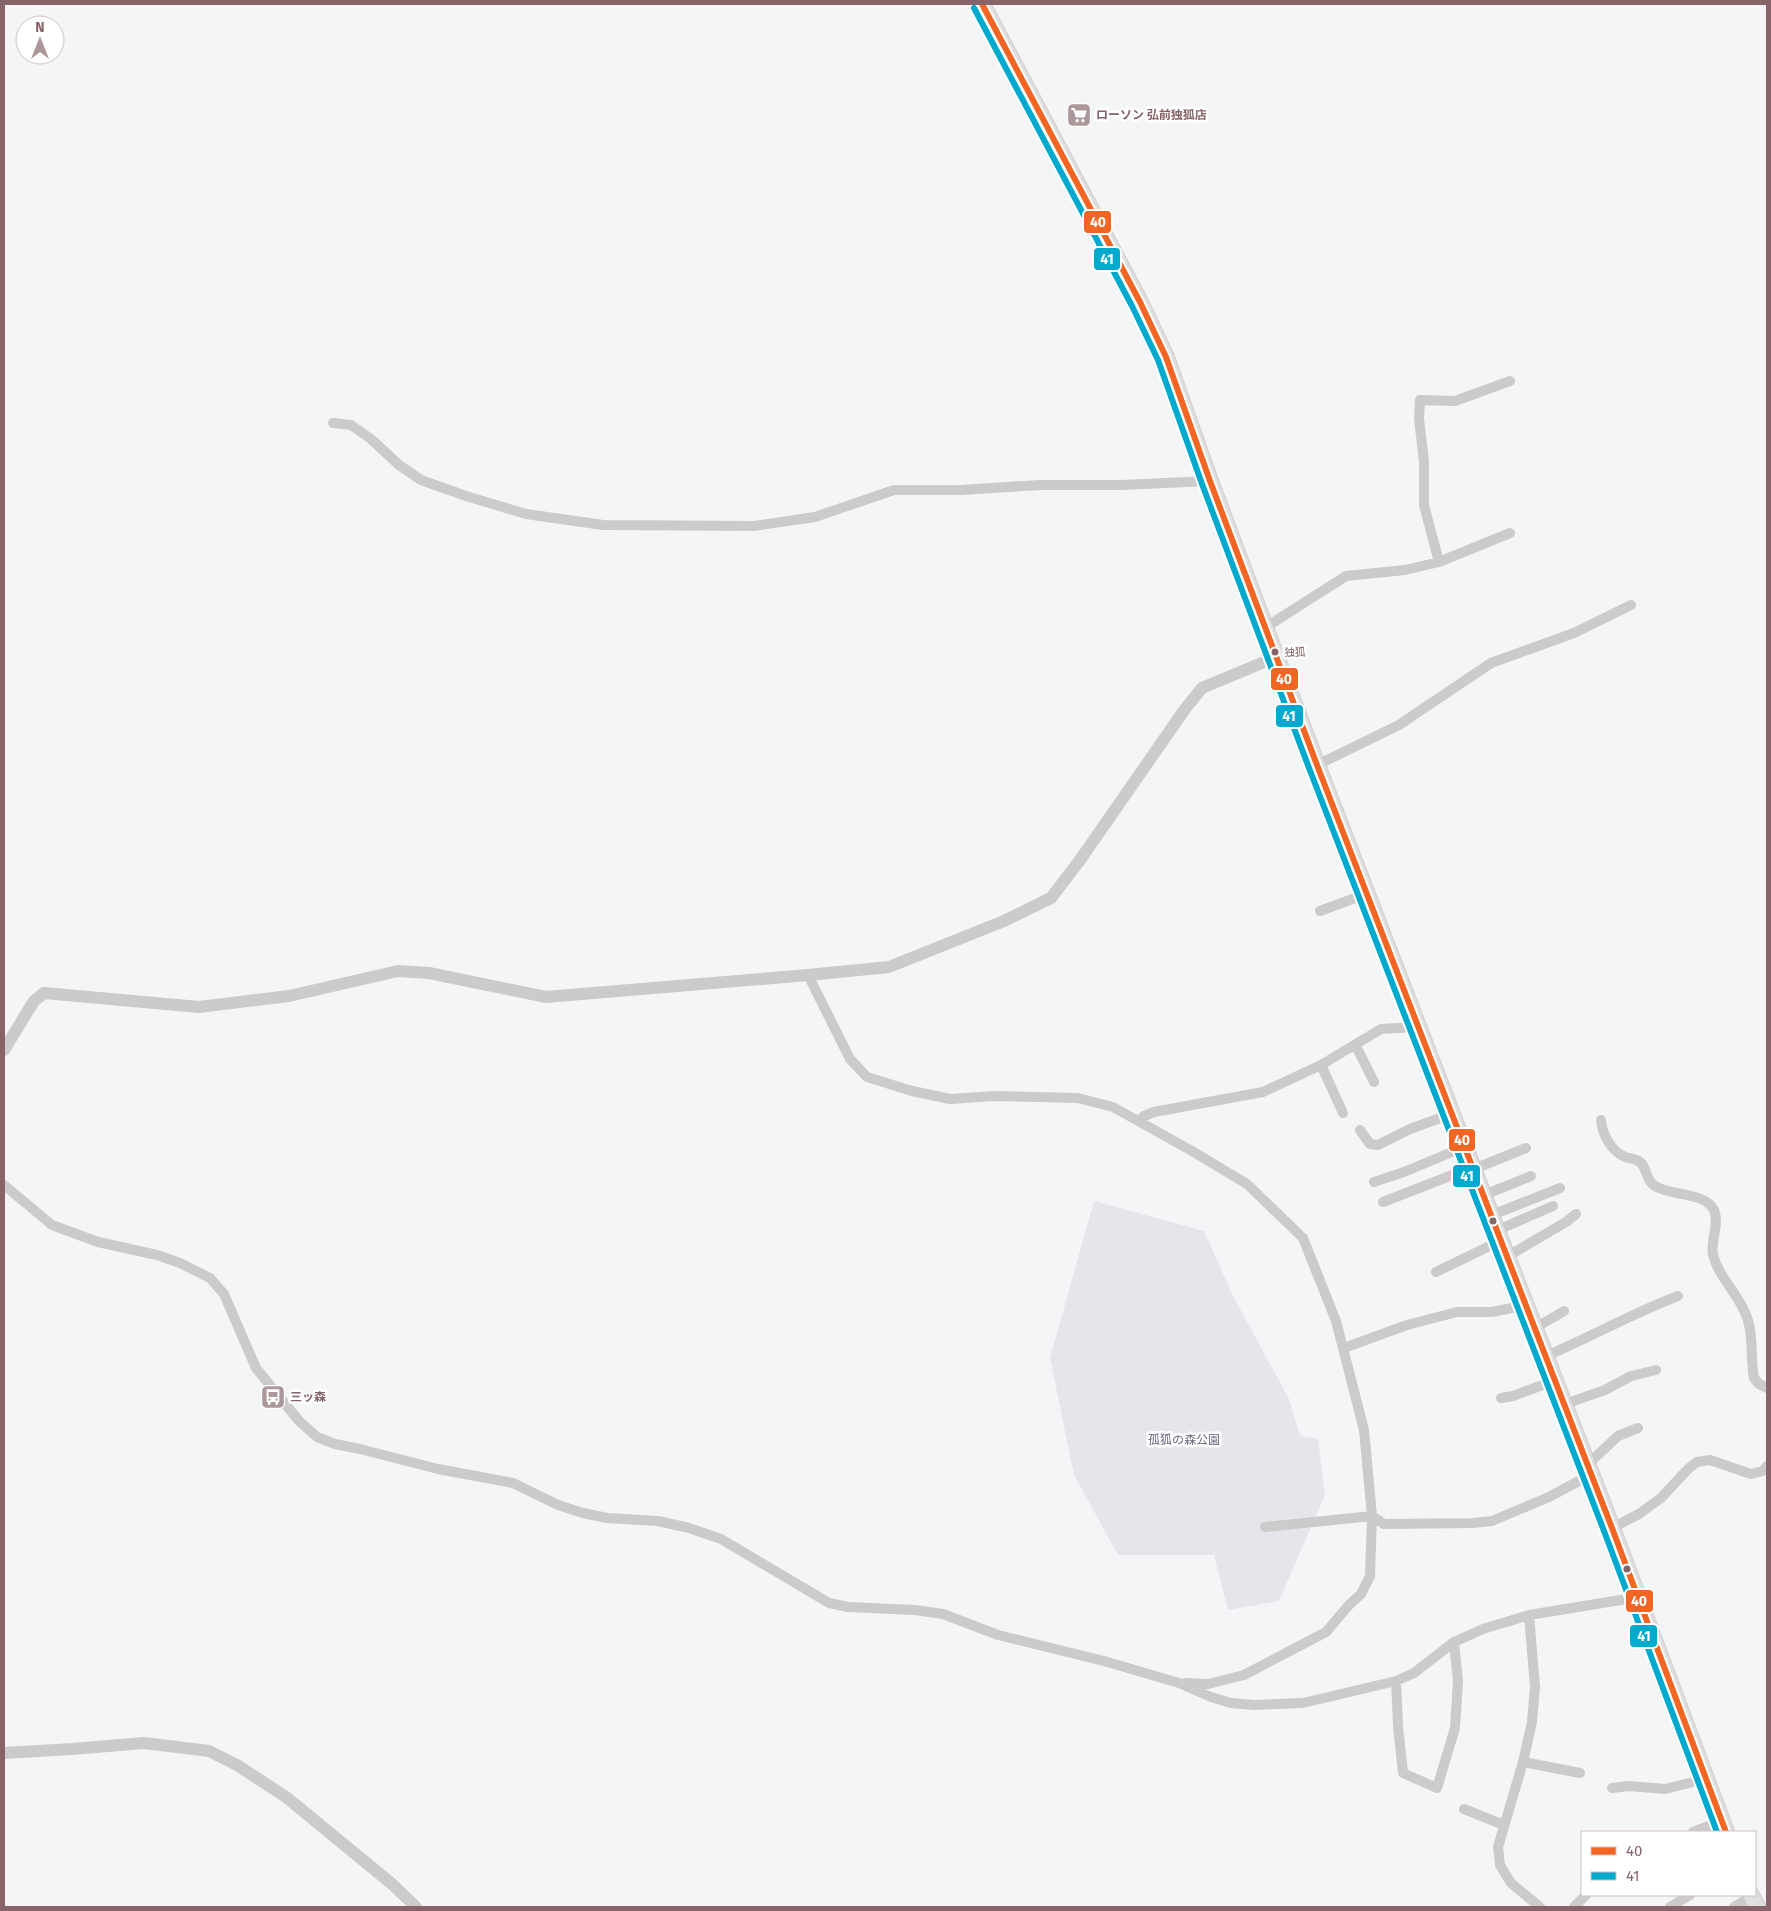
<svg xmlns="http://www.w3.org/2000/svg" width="1771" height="1911" viewBox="0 0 1771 1911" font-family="'Fira Sans','Noto Sans JP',sans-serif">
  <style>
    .green { fill: #e5e6ec }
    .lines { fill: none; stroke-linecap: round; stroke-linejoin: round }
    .primary-casing { stroke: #d4d2d3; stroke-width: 18 }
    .minor { stroke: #cccaca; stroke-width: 10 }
    .tertiary { stroke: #cccaca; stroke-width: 12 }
    .primary { stroke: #e0dfdf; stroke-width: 15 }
    .bus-1-casing { stroke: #fff; stroke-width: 10 }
    .bus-2-casing { stroke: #fff; stroke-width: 10 }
    .bus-1 { stroke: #f26522; stroke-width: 6 }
    .bus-2 { stroke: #00a9ce; stroke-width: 6 }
    .bus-dot { fill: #866469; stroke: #fff; stroke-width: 2 }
    .labels { text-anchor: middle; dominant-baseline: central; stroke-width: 5; stroke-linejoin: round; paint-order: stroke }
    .bus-label { font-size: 11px; fill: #866469; stroke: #fff; text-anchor: start }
    .poi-label { font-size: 12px; font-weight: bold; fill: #866469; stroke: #fff; text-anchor: start }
    .park-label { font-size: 12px; fill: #69647d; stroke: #fff }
    .line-badge { stroke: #fff; stroke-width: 2 }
    .badge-label { font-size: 14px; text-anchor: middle; font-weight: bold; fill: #fff }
  </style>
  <rect width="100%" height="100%" fill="#f4f5f6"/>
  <path class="green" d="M1094,1201L1204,1231L1233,1296L1289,1399L1300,1436L1318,1439L1325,1495L1279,1601L1228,1610L1214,1555H1118L1074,1475L1050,1358Z"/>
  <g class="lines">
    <defs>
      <path id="primary" d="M982,4L1140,302L1166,357L1210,481L1317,765L1612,1528L1726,1832
        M1751,1895L1757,1907"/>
    </defs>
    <use href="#primary" class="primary-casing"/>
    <path class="minor" d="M333,423L351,425L371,439L399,465L421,480L466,496L526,514L603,525L754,526L815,517L894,490H960L1040,485H1121L1210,481
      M1439,562L1424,505V461L1419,419L1420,400L1455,401L1510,381
      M1266,627L1346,576L1405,570L1439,562L1510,533
      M1317,765L1399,725L1491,663L1574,633L1631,605
      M1320,911L1366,894
      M808,975L850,1059L867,1077L912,1091L950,1099L994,1096L1078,1098L1113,1107L1192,1151L1247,1184L1303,1238L1336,1321L1364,1430L1372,1516L1370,1576L1361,1594L1349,1605L1326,1632L1244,1675L1208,1684L1185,1683
      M1356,1046L1374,1082
      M1321,1065L1343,1113
      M1601,1120C1602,1134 1611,1151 1625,1157C1631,1159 1637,1158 1642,1164C1647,1171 1647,1182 1655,1186C1671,1196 1705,1192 1714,1210C1720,1224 1710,1241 1713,1255C1719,1278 1738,1293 1746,1315C1754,1334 1750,1358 1754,1378L1759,1384L1767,1388
      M1139,1121L1144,1116L1154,1112L1263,1092L1321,1065L1381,1029L1417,1027
      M1360,1130L1370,1144L1378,1145L1410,1129L1451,1114
      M1474,1169L1526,1148
      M1374,1182L1404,1172L1464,1147
      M4,1185L52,1225L98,1242L157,1255L180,1263L210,1278L224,1294L256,1368L299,1421L317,1437L335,1444L360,1449L438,1469L513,1483L558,1505L583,1513L607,1518L658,1521L689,1528L721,1539L829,1603L848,1607L915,1610L943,1614L998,1635L1104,1661L1179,1683L1211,1697L1231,1703L1254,1705L1303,1703L1396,1681L1414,1673L1454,1642L1483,1629L1529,1615L1639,1597
      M1484,1195L1531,1176
      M1383,1202L1473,1167
      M1492,1215L1560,1188
      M1498,1230L1553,1206
      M1508,1256L1566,1222L1576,1214
      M1436,1272L1502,1240
      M1535,1328L1564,1311
      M1344,1348L1407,1325L1457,1312H1492L1527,1305
      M1546,1356C1591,1337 1633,1313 1678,1296
      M1501,1398L1513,1396L1556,1380
      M1565,1404L1605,1390L1631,1376L1656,1370
      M1588,1464L1618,1436L1638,1428
      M1265,1527L1372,1516L1384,1524L1473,1523L1492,1521L1549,1497L1592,1474
      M1612,1528L1639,1514L1661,1498L1688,1469L1697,1462L1710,1460L1751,1474L1763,1471L1767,1466
      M1529,1615L1535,1687L1532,1722L1523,1762L1498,1847L1500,1865L1511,1883L1540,1907
      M1396,1681L1398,1726L1403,1773L1437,1788L1455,1728L1458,1681L1454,1642
      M1523,1762L1580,1773
      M1612,1788L1629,1786L1665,1789L1706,1779
      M1464,1809L1504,1825
      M1693,1832L1722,1821
      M1574,1907L1586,1895
      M1670,1907L1690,1895
      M1734,1907L1752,1896"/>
    <path class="tertiary" d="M4,1050L34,1001L44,993L199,1007L289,996L398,971L429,973L546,997L808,975L889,967L1004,921L1051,898L1080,860L1185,709L1202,688L1276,657
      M4,1753L72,1749L144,1743L209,1751L237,1765L286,1797L392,1884L416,1907"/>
    <use href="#primary" class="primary"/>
    <defs>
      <path id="bus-1" d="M982,4L1140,302L1166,357L1210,481L1317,765L1612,1528L1726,1832"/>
      <path id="bus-2" d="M974,8L1132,306L1158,360L1202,484L1309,768L1604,1531L1717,1832"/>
    </defs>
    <use href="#bus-1" class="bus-1-casing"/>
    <use href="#bus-2" class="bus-2-casing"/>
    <use href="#bus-1" class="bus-1"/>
    <use href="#bus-2" class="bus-2"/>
  </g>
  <defs>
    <symbol id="supermarket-square" viewBox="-11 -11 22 22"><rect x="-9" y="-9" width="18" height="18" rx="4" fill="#ac979a" stroke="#fff"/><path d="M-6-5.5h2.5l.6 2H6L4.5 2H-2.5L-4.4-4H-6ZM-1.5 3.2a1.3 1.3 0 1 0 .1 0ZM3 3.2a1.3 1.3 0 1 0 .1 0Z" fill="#fff"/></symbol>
    <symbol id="bus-square" viewBox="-11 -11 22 22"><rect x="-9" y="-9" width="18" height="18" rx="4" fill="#ac979a" stroke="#fff"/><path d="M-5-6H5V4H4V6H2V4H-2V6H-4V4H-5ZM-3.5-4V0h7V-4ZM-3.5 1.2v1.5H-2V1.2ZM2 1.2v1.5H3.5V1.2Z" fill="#fff"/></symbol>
  </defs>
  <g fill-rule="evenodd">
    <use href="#supermarket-square" x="1065" y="101" width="28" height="28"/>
    <use href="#bus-square" x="259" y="1383" width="28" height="28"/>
  </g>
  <g class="bus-dot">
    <circle cx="1275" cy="652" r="4.5"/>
    <circle cx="1493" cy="1221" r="4.5"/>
    <circle cx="1627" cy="1569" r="4.5"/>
  </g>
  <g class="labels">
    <g class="bus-label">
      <text x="1284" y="652">独狐</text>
    </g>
    <g class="poi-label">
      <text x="1096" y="115">ローソン 弘前独狐店</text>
      <text x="290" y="1397">三ッ森</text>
    </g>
    <g class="park-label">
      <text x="1184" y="1440">孤狐の森公園</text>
    </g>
  </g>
  <g class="line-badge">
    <rect x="1083" y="210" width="29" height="24" rx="5" fill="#f26522"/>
    <rect x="1093" y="247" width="28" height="24" rx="5" fill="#00a9ce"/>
    <rect x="1270" y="667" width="29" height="24" rx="5" fill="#f26522"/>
    <rect x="1275" y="704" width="29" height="24" rx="5" fill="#00a9ce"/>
    <rect x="1448" y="1128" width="28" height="24" rx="5" fill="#f26522"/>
    <rect x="1452" y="1164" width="29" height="24" rx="5" fill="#00a9ce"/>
    <rect x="1625" y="1589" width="29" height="24" rx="5" fill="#f26522"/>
    <rect x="1629" y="1624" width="29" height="24" rx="5" fill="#00a9ce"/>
  </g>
  <g class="badge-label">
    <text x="1098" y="227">40</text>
    <text x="1107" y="264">41</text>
    <text x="1284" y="684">40</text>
    <text x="1289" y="721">41</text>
    <text x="1462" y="1145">40</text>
    <text x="1467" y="1181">41</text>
    <text x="1639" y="1606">40</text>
    <text x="1644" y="1641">41</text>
  </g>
  <rect width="1771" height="1911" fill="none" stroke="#866469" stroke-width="10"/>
  <rect x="1581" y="1831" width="175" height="65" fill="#ffffff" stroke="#cfc1c3"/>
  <rect x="1591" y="1847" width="25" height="8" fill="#f26522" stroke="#cfc1c3"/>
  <text x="1626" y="1856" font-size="15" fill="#866469">40</text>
  <rect x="1591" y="1872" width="25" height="8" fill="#00a9ce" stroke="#cfc1c3"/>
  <text x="1626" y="1881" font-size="15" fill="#866469">41</text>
  <g transform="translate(40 40)"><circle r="24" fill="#ffffff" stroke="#cfc1c3"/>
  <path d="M0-4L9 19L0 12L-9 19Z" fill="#ac979a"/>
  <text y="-8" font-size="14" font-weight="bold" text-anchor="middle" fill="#866469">N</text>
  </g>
</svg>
